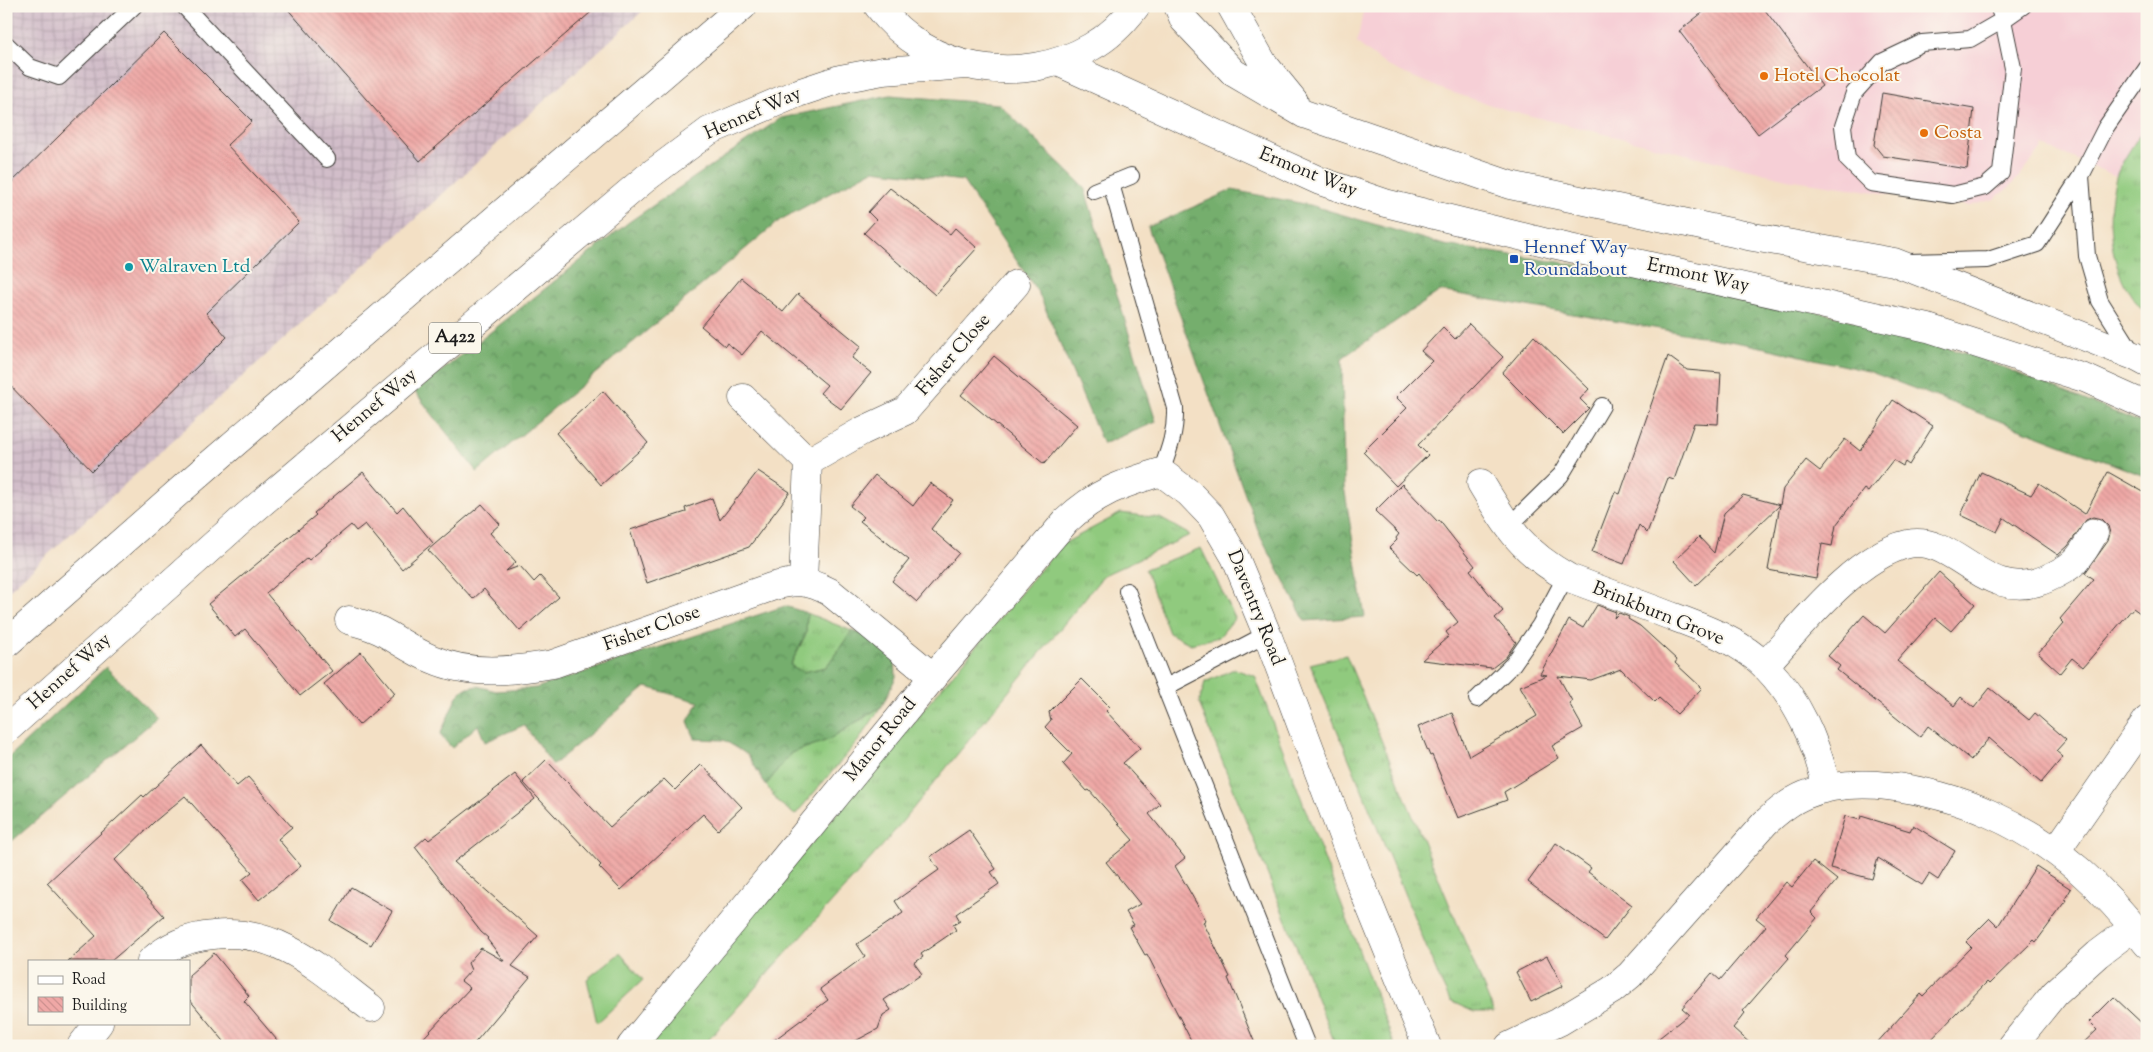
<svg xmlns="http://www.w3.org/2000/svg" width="2153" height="1052" viewBox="0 0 2153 1052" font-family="'Sorts Mill Goudy',serif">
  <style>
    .built { fill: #f6cfd6 }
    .industrial { fill: url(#industrial-grid) }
    .grass { fill: url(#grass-tufts); stroke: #56734d }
    .forest { fill: url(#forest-crowns); stroke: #486544 }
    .green { fill: #90ca7e; stroke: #56734d }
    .building { fill: url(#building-back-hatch) }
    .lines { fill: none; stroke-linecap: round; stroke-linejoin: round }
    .lane-casing { stroke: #3c3935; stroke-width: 18 }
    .street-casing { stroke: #3c3935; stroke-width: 29 }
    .secondary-casing { stroke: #3c3935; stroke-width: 29 }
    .highway-casing { stroke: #3c3935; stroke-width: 29 }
    .lane { stroke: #fff; stroke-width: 16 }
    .street { stroke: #fff; stroke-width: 28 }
    .secondary { stroke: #fff; stroke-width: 28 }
    .highway { stroke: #fff; stroke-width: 28 }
    .food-dot { fill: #e8710a; stroke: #fbf7ec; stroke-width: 2 }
    .transit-dot { fill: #1a4fb4; stroke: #fbf7ec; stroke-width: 2 }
    .culture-dot { fill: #0f9aa8; stroke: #fbf7ec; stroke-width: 2 }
    .labels { text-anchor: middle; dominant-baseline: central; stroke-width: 4; stroke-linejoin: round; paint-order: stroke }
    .shield { fill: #fbf7ec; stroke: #5f5e5a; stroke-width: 1 }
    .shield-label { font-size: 18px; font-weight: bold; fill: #1c1c1c }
    .food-label { font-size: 19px; fill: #c56008; stroke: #fbf7ec; text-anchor: start }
    .street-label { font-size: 19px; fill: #1c1c1c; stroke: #fbf7ec }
    .transit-label { font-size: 19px; fill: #164399; stroke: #fbf7ec; text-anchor: start }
    .culture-label { font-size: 19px; fill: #0d838f; stroke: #fbf7ec; text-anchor: start }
  </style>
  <defs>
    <pattern id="industrial-grid" width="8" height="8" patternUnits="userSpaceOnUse" patternTransform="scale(1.25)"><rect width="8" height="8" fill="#d1bdc9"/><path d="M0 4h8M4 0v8" fill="none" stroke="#b3a2ac"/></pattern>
    <pattern id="grass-tufts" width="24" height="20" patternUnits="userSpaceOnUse" patternTransform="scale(1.25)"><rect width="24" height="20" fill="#90ca7e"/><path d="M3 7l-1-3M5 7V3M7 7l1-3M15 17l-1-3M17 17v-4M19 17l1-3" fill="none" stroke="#7cad6c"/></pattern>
    <pattern id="forest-crowns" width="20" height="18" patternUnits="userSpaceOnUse" patternTransform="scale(1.25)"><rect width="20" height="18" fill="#74ae6d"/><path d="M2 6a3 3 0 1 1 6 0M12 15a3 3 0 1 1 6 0" fill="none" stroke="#5e8d59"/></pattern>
    <pattern id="building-back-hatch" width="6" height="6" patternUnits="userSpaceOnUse" patternTransform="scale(1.25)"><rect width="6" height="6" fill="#efa8a6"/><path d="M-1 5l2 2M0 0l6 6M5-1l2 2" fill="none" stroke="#cc908e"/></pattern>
  </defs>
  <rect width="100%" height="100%" fill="#fbf7ec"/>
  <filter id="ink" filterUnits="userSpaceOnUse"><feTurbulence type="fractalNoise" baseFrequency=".02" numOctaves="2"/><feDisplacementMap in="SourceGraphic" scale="10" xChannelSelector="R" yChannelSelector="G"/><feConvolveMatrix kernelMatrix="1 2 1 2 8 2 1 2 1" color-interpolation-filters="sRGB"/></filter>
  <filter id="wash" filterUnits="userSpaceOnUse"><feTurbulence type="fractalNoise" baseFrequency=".0096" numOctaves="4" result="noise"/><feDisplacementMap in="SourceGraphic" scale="20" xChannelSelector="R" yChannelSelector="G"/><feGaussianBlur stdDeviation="1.12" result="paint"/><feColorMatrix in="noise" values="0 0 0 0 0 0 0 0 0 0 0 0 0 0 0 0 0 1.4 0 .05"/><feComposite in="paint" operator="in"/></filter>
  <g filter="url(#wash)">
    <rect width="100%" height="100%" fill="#f3e0c5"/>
    <path class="built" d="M1364,6H2147V278L2137,180L2116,176L2044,146L2012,185L1994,199L1970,206L1787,179L1507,110L1444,90L1387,66L1357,43Z"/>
    <path class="industrial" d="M6,6H648L6,593Z"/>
    <path class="grass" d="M2147,124V313C2111,283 2103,221 2116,177C2120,163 2138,138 2147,124Z
      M1121,513L1160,518L1190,535L1104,575L884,844L703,1046H642L1061,545Z
      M1201,548L1235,618L1219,637L1191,644L1169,633L1145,569Z
      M807,613L852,631L826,667L803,672L790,666L806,634Z
      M1346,655L1494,1012H1474L1450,1001L1439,978L1310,664Z
      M1234,669L1255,676L1395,1046H1336L1199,703L1205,682Z
      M882,706L859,740L795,815L778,802L766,785L791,753L828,740Z"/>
    <path class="forest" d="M890,95L999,104L1084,187L1156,422L1103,444L1039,294L963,181L873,170L780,220L477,472L415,392L629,222L781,118Z
      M1232,190L1310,205L1444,245L1565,263L1834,315L1977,357L2147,425V477L1868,371L1752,345L1440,291L1342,358L1344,486L1365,617L1305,621L1259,533L1148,227Z
      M785,606L807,613L806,634L790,665L803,672L826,667L852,631L864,634L895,654L896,677L882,706L828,740L791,753L766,785L748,755L724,740L695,739L688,721L699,702L646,687L553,765L524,725L485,742L478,725L452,748L440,735L457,696L464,689L477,686L496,691L536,688Z
      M106,667L157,718L6,846V760Z"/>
    <path class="green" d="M620,953L643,980L597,1023L587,979Z"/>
    <g id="blocks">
      <path class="building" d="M285,6H598L420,161Z
        M1711,6H1762L1822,86L1758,134L1679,31Z
        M164,33L252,121L227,145L299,222L206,313L227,337L92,471L6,381V188Z
        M1882,93L1974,109L1967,169L1883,156L1874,145Z
        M890,188L950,234L955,228L977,248L935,295L864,233L876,220L868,212Z
        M741,278L783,312L798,294L861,346L852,358L871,373L841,409L820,393L827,385L762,331L742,355L727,343L725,346L701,326Z
        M1469,324L1503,357L1418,445L1428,455L1396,486L1363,452L1407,408L1396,397L1432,361L1421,351L1443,327L1455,339Z
        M1534,336L1589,389L1580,399L1589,408L1563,434L1502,373Z
        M994,356L1077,425L1044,464L961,395Z
        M1668,356L1687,370L1721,373L1718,424L1694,423L1674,480L1668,478L1647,533L1639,525L1624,564L1592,552L1615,492L1620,494Z
        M603,391L648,443L601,485L556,433Z
        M1893,400L1933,426L1909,465L1905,462L1903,466L1893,460L1868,492L1864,489L1836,525L1832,546L1822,544L1816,579L1768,570L1783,489L1806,460L1820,471L1845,439L1860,451Z
        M758,471L790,492L749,547L647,583L630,530L686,512L685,508L712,498L720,520Z
        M363,472L397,512L403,506L433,543L402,569L365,524L356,531L351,525L309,560L307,558L266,593L332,671L300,696L245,629L235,637L208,604L316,515L314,513Z
        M1981,472L2031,495L2039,483L2085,514L2108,472L2147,494V618L2133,608L2083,667L2072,658L2060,673L2038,653L2064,623L2060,619L2094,579L2085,573L2108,541L2110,533L2108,526L2101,519L2093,517L2086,520L2068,546L2058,555L2004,518L1997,532L1961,515Z
        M875,475L913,506L930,483L953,500L931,529L959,553L917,602L892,581L909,560L860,521L864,517L850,506Z
        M1402,484L1438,522L1439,520L1475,566L1470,570L1503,611L1495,618L1516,642L1506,657L1492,668L1422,660L1449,636L1446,632L1458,622L1419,573L1417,575L1389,548L1397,540L1396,538L1399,534L1375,511Z
        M1743,495L1780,505L1696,585L1674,561L1699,537L1714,553L1724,513Z
        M482,504L500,524L490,533L516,562L506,571L520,566L534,582L540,576L559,597L520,631L484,589L473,599L428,550Z
        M1939,572L1975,604L1951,631L1935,618L1897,661L1954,706L1961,697L1974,708L1990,688L2029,720L2035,713L2066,740L2056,751L2063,757L2041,783L1989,738L1971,760L1928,726L1920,737L1837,670L1840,666L1828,656L1864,615L1885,633Z
        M1597,605L1616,612L1614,618L1619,613L1629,617L1628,619L1640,626L1677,660L1675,663L1702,688L1677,714L1659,698L1655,702L1621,669L1591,680L1558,676L1572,701L1569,703L1583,728L1552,746L1559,758L1504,792L1507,800L1458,818L1432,755L1430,756L1418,727L1452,713L1469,756L1537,716L1520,686L1547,675L1540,674L1569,620L1583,628Z
        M361,652L395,693L359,725L324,684Z
        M1082,679L1110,707L1106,711L1140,748L1123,763L1160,804L1149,814L1185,858L1175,866L1206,920L1203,922L1230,977L1228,978L1256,1046H1194L1147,954L1145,955L1129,927L1134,925L1126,912L1140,904L1106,862L1133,840L1089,790L1087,791L1063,764L1072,754L1045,727L1051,720L1049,712Z
        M201,745L237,786L248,777L292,827L278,839L301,866L259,900L242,880L252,872L185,796L154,822L115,860L164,916L111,961H68L96,936L47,883L142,795L144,797Z
        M546,760L610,827L664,779L675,790L701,764L742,807L718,830L703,814L621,890L599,867L601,865L523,782Z
        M515,774L535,799L454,862L538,936L512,966L530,977L472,1046H416L470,988L461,981L471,970L468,963L481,948L504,961L487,939L488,938L481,932L415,847L426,837L429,840Z
        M1845,816L1860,820L1861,816L1910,831L1913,825L1955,851L1938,880L1929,874L1922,885L1878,858L1872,879L1830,868Z
        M969,830L996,869L991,872L999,884L956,914L960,921L953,925L956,930L921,954L923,957L914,963L922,974L884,1000L891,1010L883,1015L878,1029L846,1046H766L828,1000L820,989L865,956L857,944L903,913L895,901L939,870L930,857Z
        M1556,843L1591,868L1588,872L1632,905L1605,940L1528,882Z
        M1813,861L1837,880L1811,912L1817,918L1786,955L1789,958L1743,1011L1745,1013L1733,1028L1753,1046H1649L1689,1014L1682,1008L1712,973L1720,980L1766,926L1756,918L1786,882L1792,887Z
        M2036,866L2071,889L2065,899L2067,900L2036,942L2034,940L1989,984L1987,982L1925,1046H1874L1921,994L1923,996L1971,947L1966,942L1990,918L1998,926Z
        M351,887L392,911L371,945L331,921Z
        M214,953L249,996L244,1001L282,1046H228L189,999V975Z
        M1547,956L1563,986L1531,1002L1516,972Z
        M2114,997L2147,1028V1036L2137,1046H2080L2097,1030L2089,1022Z"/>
    </g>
  </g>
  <g filter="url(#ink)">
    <use href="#blocks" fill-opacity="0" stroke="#3c3935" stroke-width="1"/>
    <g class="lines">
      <defs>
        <path id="lane" d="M184,6L327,159
          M1998,6L2003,20L1970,39L1922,43L1882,62L1854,93L1843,126L1847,159L1871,183L1953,195L1985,187L2001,173L2013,68L2003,20L2023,6
          M6,44L30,67L59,77L134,6
          M2081,176L2087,256L2100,301L2134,355
          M1111,184L1175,408C1176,432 1169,450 1161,472
          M1094,191L1131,176
          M1909,262L1988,260L2037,244L2081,176L2106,127L2147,68
          M1508,527L1561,475L1602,406
          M1127,591L1307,1046
          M1166,687L1267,634
          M1477,699L1513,664L1540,625L1566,576"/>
        <path id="street" d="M743,398L808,462L803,582
          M808,462L862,431L905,411L1016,284
          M1481,483C1508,528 1521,551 1569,578C1598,589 1628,600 1658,611C1694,625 1738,638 1766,667C1799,701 1816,742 1827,788
          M349,620C359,623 372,626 381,631C398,640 414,652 432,659C470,676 513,671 553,664L771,587C795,580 808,580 830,592L933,677
          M1765,665C1801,626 1855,556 1908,544C1956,534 1985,605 2046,579C2075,566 2079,560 2094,533
          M2056,851L2147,720
          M151,961C169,945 189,937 213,935C278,927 322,971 371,1008
          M81,1046L99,1023
          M631,1046L933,677L1066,521C1097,492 1121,484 1161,472L1189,493L1211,516L1235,557L1267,634L1360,882L1427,1046
          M1509,1046L1559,1022L1612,990L1630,975L1765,823C1777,812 1790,801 1805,795C1832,784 1860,783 1888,786C1959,794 2025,824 2080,871C2104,892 2127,918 2147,944
          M2012,1046L2055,993L2098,954L2134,927"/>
        <path id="secondary" d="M1178,6L1184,20L1234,73L1304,114L1510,185L1753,237L1894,262L2134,356L2147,363
          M1231,6L1263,63L1294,101
          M1058,62L1320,181L1385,203L1552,244L1928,328L2087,379L2147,406"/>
        <path id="highway" d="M878,6C927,73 1021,87 1091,47C1109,37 1124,22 1136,6
          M6,644L208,466L743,6
          M6,730L245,517L646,178L709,131L798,93L840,79L883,71L966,65"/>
      </defs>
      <use href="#lane" class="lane-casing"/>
      <use href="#street" class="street-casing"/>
      <use href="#secondary" class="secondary-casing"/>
      <use href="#highway" class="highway-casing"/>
      <use href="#lane" class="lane"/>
      <use href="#street" class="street"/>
      <use href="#secondary" class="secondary"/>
      <use href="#highway" class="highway"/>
    </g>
  </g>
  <g class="food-dot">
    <circle cx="1764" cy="76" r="5"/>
    <circle cx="1924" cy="133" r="5"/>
  </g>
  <rect class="transit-dot" x="1509" y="254" width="10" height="10" rx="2.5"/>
  <circle class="culture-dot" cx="129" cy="267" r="5"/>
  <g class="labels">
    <rect class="shield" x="429" y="322.5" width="52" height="31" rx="4"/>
    <g class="shield-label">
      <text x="455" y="338">A422</text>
    </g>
    <g class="food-label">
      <text x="1774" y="76">Hotel Chocolat</text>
      <text x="1934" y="133">Costa</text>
    </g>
    <g class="street-label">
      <text transform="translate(753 114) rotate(-24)">Hennef Way</text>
      <text transform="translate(1308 173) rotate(22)">Ermont Way</text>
      <text transform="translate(1698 276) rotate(12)">Ermont Way</text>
      <text transform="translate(954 355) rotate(-49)">Fisher Close</text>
      <text transform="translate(375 406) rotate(-40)">Hennef Way</text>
      <text transform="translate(1255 608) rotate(68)">Daventry Road</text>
      <text transform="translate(1658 614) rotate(22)">Brinkburn Grove</text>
      <text transform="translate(652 629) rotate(-20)">Fisher Close</text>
      <text transform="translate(70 672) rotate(-42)">Hennef Way</text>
      <text transform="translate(881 740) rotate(-51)">Manor Road</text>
    </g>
    <g class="transit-label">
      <text x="1524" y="248">Hennef Way<tspan x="1524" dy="22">Roundabout</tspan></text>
    </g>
    <g class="culture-label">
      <text x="139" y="267">Walraven Ltd</text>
    </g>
  </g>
  <rect width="2153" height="1052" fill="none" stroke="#fbf7ec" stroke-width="25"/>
  <rect x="28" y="960" width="162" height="65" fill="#fbf7ec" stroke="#a29f99"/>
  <rect x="38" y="976" width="25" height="8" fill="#ffffff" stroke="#a29f99"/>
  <text x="72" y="984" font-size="15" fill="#1c1c1c">Road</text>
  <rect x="38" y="997" width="25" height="15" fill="url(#building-back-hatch)" stroke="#a29f99"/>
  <text x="72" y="1010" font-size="15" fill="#1c1c1c">Building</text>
</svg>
